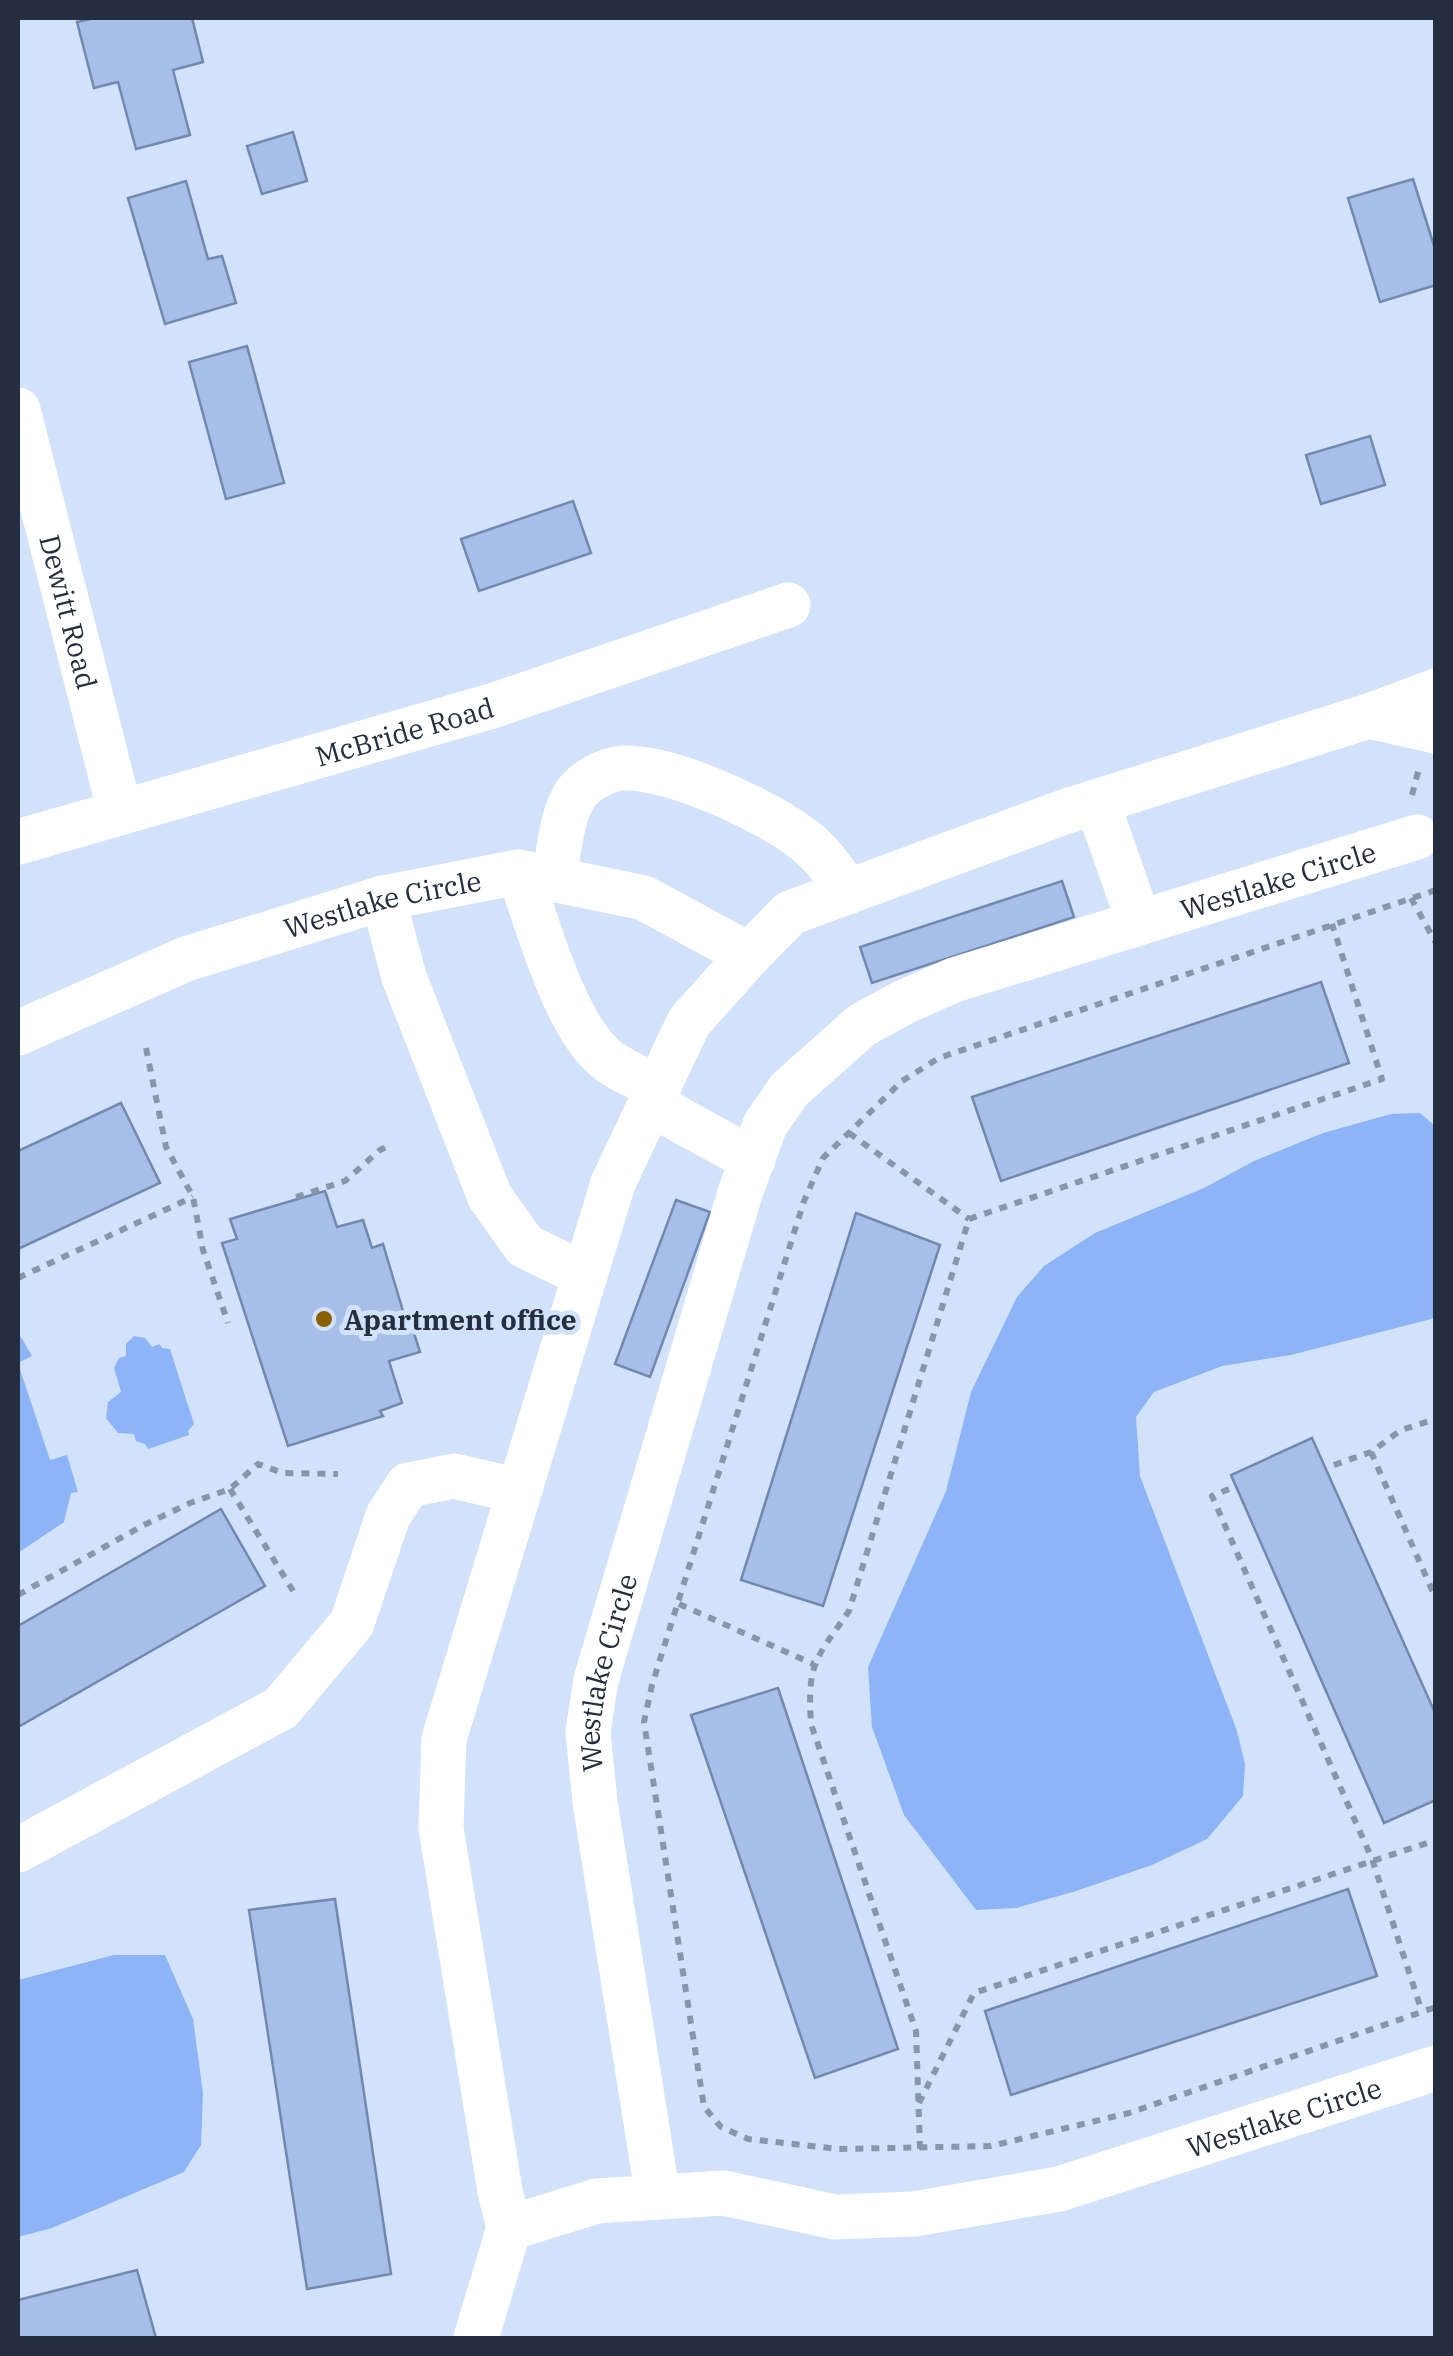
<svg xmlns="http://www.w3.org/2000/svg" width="1453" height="2356" viewBox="0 0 1453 2356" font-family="'IBM Plex Serif',serif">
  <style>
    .water { fill: #8cb4f7 }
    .building { fill: #a7bfe8; stroke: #7289af; stroke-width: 2.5 }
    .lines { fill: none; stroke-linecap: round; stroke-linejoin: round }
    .path { stroke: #8896ab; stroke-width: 6; stroke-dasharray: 8 8; stroke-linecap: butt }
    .minor { stroke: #fff; stroke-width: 45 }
    .poi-dot { fill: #896100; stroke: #d2e2fb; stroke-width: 4 }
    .labels { text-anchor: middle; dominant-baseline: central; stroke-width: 10; stroke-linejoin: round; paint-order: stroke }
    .street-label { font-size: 28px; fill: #242e3e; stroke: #d2e2fb }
    .poi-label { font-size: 28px; font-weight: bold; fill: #242e3e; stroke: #d2e2fb; text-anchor: start }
  </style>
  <rect width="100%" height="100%" fill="#d2e2fb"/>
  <path class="water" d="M1420,1113L1435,1126V1318L1291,1355L1222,1366L1154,1392L1136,1417L1140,1476L1237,1731L1245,1764L1243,1796L1207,1839L1152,1865L1076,1891L1016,1908L976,1910L904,1815L872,1727L868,1667L946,1491L971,1392L1017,1297L1044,1266L1095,1233L1204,1188L1254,1161L1323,1133L1391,1114Z
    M18,1335L21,1337L32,1356L18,1363L50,1460L67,1455L78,1492L71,1493L64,1522L18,1553Z
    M134,1336L145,1338L152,1347L159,1344L162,1348L170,1349L194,1424L188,1431L189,1435L148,1449L145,1444L136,1441L134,1434L118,1433L106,1418L108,1402L121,1392L114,1368L119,1358L126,1356V1344Z
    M114,1955H165L193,2019L203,2093L201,2145L184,2172L52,2228L18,2237V1980Z"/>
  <path class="building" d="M95,18H192L203,62L173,70L190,135L136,149L118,82L94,88L77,22Z
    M293,132L307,181L262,194L247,146Z
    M1413,179L1436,252V285L1380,302L1348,198Z
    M186,181L208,259L222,256L236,303L165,324L128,198Z
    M247,346L284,483L226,499L189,362Z
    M1370,436L1385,485L1321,504L1306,455Z
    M573,501L591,553L479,591L461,539Z
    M1062,881L1074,917L872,983L860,947Z
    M1321,982L1349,1063L1001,1181L972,1097Z
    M121,1103L160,1183L18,1249V1151Z
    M325,1191L337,1227L363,1220L372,1248L383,1244L405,1318L398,1320L403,1333L413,1330L420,1352L389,1361L402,1403L380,1411L383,1416L288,1446L222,1243L237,1239L230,1219Z
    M676,1200L710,1212L650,1377L615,1364Z
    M856,1213L940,1245L823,1606L741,1580Z
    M1312,1438L1436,1715V1800L1384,1823L1231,1475Z
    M221,1509L265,1586L18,1727V1626Z
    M778,1688L898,2049L815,2078L691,1715Z
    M1348,1889L1377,1976L1011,2095L985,2011Z
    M335,1899L391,2274L307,2289L249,1910Z
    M137,2270L156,2338H18V2300Z"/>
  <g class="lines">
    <path class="path" d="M1412,795L1419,768
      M1436,890L939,1058L902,1081L823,1158L804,1201L652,1685L644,1722L704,2107L721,2127L748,2139L839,2149L991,2146L1129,2113L1436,2007
      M1411,898L1436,943
      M146,1048L166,1147L193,1197L203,1250L228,1323
      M849,1133L969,1219
      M296,1197L345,1181L380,1150L391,1145
      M18,1278L193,1197
      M1371,1452L1436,1599
      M1334,1465L1371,1452L1401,1430L1436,1419
      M230,1489L295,1594
      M1229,1489L1212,1496L1372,1859L1422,2012
      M18,1595L144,1525L190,1503L230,1489L258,1464L283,1473L338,1474
      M679,1604L813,1664
      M919,2103L974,1993L1436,1840
      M920,2149L916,2031L811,1724C807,1662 816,1659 849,1611L969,1219L1382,1079L1332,924"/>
    <g class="minor">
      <path id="s1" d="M18,410L120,812"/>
      <path d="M1369,716L1436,731"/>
      <path d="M1097,802L1139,922"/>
      <path id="s2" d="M18,842L492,706L788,605"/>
      <path d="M519,872C538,924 563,1021 604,1057C618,1070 641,1078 659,1088"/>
      <path d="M554,880C559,853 561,812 578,791C589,778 610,768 626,768C675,768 764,810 803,839C822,853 835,873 848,892"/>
      <path d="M383,898L404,977L490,1197L525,1246L585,1275"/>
      <path id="s3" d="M18,1033L186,959L383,898L519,872L644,898L749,955"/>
      <path d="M651,1104L753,1160"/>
      <path d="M18,1850L281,1708L352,1623L388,1516L408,1485L454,1476L519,1491"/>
      <path id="s4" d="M658,2197L595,1802L588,1731L596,1680L741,1190L765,1125L789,1090L862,1025L904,1002L954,980L1417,837"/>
      <path d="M509,2228L500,2191L441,1828L444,1739L613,1183L689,1022L749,955L790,913L1064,812L1369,716L1436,691"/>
      <path id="s5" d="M476,2338L509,2228L597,2201L724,2193L835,2217L914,2214L1059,2189L1436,2068"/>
    </g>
  </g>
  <circle class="poi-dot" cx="324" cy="1319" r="10"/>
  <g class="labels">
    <g class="street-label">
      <text stroke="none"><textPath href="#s1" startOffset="208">Dewitt Road</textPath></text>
      <text stroke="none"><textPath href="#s2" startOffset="402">McBride Road</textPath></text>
      <text stroke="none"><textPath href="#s4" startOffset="1685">Westlake Circle</textPath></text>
      <text stroke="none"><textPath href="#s3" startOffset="388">Westlake Circle</textPath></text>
      <text stroke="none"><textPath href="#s4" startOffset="532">Westlake Circle</textPath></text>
      <text stroke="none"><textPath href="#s5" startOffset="910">Westlake Circle</textPath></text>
    </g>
    <g class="poi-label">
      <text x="344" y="1319">Apartment office</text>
    </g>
  </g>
  <rect width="1453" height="2356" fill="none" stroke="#242e3e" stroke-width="40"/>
</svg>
